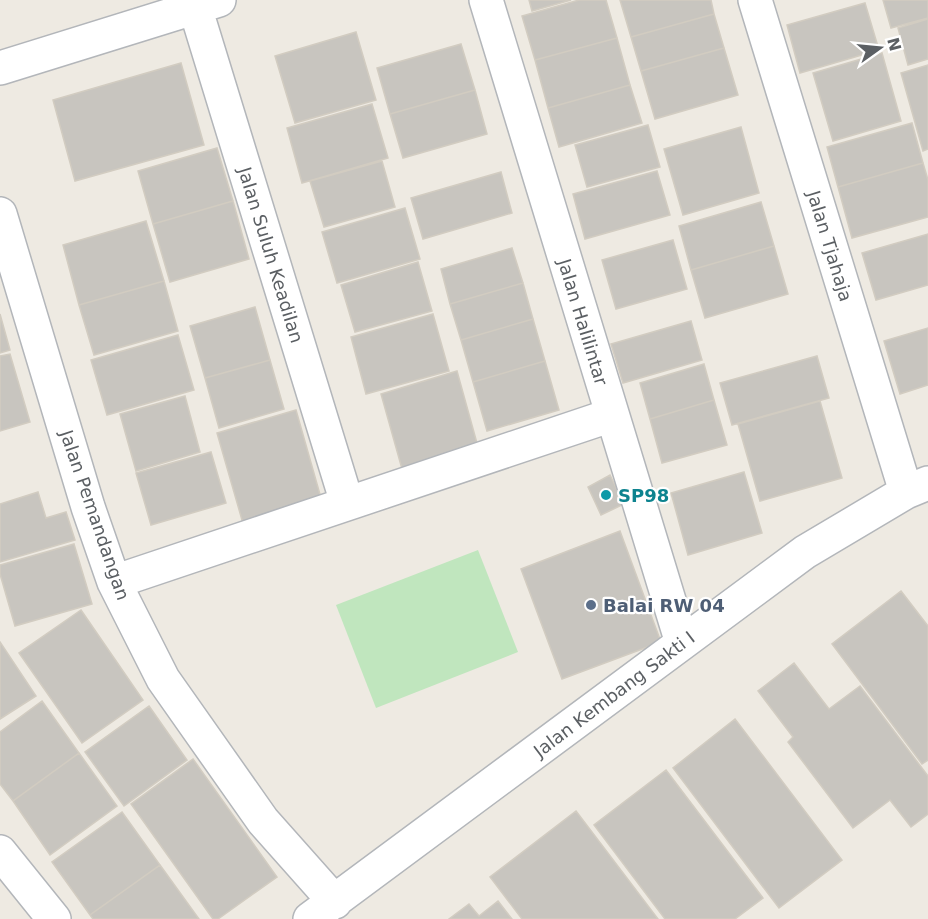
<svg xmlns="http://www.w3.org/2000/svg" width="928" height="919" viewBox="0 0 928 919" font-family="'DejaVu Sans',sans-serif">
  <style>
    .green { fill: #c0e6be }
    .building { fill: #c8c5bf; stroke: #d2ccc1; stroke-width: 1.5 }
    .lines { fill: none; stroke-linecap: round; stroke-linejoin: round }
    .minor-casing { stroke: #b3b6ba; stroke-width: 36 }
    .minor { stroke: #fff; stroke-width: 33 }
    .culture-dot { fill: #0f9aa8; stroke: #fff; stroke-width: 2 }
    .service-dot { fill: #5c6f8a; stroke: #fff; stroke-width: 2 }
    .labels { text-anchor: middle; dominant-baseline: central; stroke-width: 4.5; stroke-linejoin: round; paint-order: stroke }
    .street-label { font-size: 18px; fill: #5b5f63; stroke: #fff }
    .culture-label { font-size: 18px; font-weight: bold; fill: #0d838f; stroke: #fff; text-anchor: start }
    .service-label { font-size: 18px; font-weight: bold; fill: #4e5e75; stroke: #fff; text-anchor: start }
  </style>
  <rect width="100%" height="100%" fill="#eeeae2"/>
  <path class="green" d="M478,550L518,652L376,708L336,605Z"/>
  <path class="building" d="M529,0H571L532,11Z
    M579,0H606L617,38L535,60L522,16Z
    M620,0H711L714,14L631,37Z
    M883,0H928V18L891,28Z
    M865,3L879,50L800,73L787,25Z
    M714,14L724,48L641,71L631,37Z
    M928,19V59L908,65L898,28Z
    M356,32L376,100L295,123L275,56Z
    M617,38L630,85L548,108L535,60Z
    M461,44L475,90L390,114L377,68Z
    M724,48L738,95L655,119L641,71Z
    M882,53L901,121L833,141L813,73Z
    M181,63L204,145L75,181L53,100Z
    M928,65V149L923,151L901,73Z
    M630,85L642,123L559,147L548,108Z
    M475,90L487,134L403,158L390,114Z
    M372,104L388,158L302,183L287,128Z
    M912,123L923,163L838,187L827,147Z
    M648,125L660,167L587,187L575,145Z
    M741,127L759,193L683,215L664,149Z
    M217,148L233,201L153,224L138,171Z
    M382,161L395,207L324,227L310,181Z
    M923,163L928,180V217L852,238L838,187Z
    M657,171L670,215L585,239L573,194Z
    M501,172L512,213L423,239L411,198Z
    M233,201L249,259L170,282L153,224Z
    M761,202L774,246L691,270L679,226Z
    M405,208L420,259L337,283L322,232Z
    M146,221L164,281L79,305L63,245Z
    M928,234V285L876,300L862,253Z
    M673,240L687,289L616,309L602,260Z
    M774,246L788,294L705,318L691,270Z
    M512,248L523,283L450,304L441,269Z
    M418,262L432,311L355,332L341,285Z
    M164,281L178,331L94,355L79,305Z
    M523,283L533,319L461,340L450,304Z
    M255,307L270,360L205,378L190,326Z
    M0,314L10,350L0,353Z
    M433,314L449,371L366,394L351,337Z
    M533,319L545,361L473,382L461,340Z
    M691,321L702,360L623,383L611,344Z
    M928,328V385L900,394L884,341Z
    M178,335L194,390L107,415L91,360Z
    M10,354L30,422L0,431V356Z
    M817,356L829,398L732,425L720,383Z
    M270,360L284,409L219,428L205,378Z
    M545,361L559,410L487,431L473,382Z
    M704,364L714,400L650,419L640,383Z
    M457,371L480,454L404,476L381,394Z
    M185,396L200,452L136,471L120,414Z
    M714,400L727,445L662,463L650,419Z
    M820,401L842,478L760,501L738,424Z
    M296,410L323,505L244,527L217,433Z
    M211,452L226,503L151,525L136,473Z
    M744,472L762,533L688,555L671,493Z
    M610,475L624,504L601,515L588,487Z
    M38,492L46,518L66,512L75,540L0,562V504Z
    M620,531L661,642L562,679L521,569Z
    M74,544L92,604L15,626L0,574V565Z
    M901,591L928,626V760L922,764L832,644Z
    M81,610L143,700L82,743L19,653Z
    M0,642L36,696L0,719Z
    M794,663L829,709L860,686L928,776V814L911,827L890,800L853,828L788,742L793,737L758,691Z
    M42,701L79,753L13,801L0,784V732Z
    M149,706L187,760L124,806L85,752Z
    M735,719L842,860L779,908L673,768Z
    M79,753L117,806L50,855L13,801Z
    M193,759L277,877L218,919H213L131,804Z
    M666,770L763,898L735,919H665L594,825Z
    M576,811L658,919H522L490,877Z
    M122,812L160,865L90,915L52,862Z
    M160,865L199,919H93L90,915Z
    M498,901L512,919H449L469,904L479,916Z"/>
  <g class="lines">
    <defs>
      <path id="minor" d="M486,0L682,643
        M755,0L906,492
        M195,7L347,503
        M0,68L219,0
        M0,214L88,507L114,582L163,679L263,821L335,902
        M114,582L612,415
        M0,852L54,919
        M310,919L805,552L906,492L928,483"/>
    </defs>
    <use href="#minor" class="minor-casing"/>
    <use href="#minor" class="minor"/>
  </g>
  <circle class="culture-dot" cx="606" cy="495" r="6"/>
  <circle class="service-dot" cx="591" cy="605" r="6"/>
  <g class="labels">
    <g class="street-label">
      <text transform="translate(830 246) rotate(73)">Jalan Tjahaja</text>
      <text transform="translate(271 255) rotate(73)">Jalan Suluh Keadilan</text>
      <text transform="translate(583 322) rotate(73)">Jalan Halilintar</text>
      <text transform="translate(95 515) rotate(71)">Jalan Pemandangan</text>
      <text transform="translate(614 694) rotate(-37)">Jalan Kembang Sakti I</text>
    </g>
    <g class="culture-label">
      <text x="618" y="495">SP98</text>
    </g>
    <g class="service-label">
      <text x="603" y="605">Balai RW 04</text>
    </g>
  </g>
  <g transform="translate(880 48) rotate(75)" stroke="#ffffff" stroke-width="4.5" paint-order="stroke">
  <path d="M0-4.5L10 22L0 15L-10 22Z" fill="#5b5f63"/>
  <text y="-9" font-size="16" font-weight="bold" text-anchor="middle" fill="#5b5f63">N</text>
  </g>
</svg>
